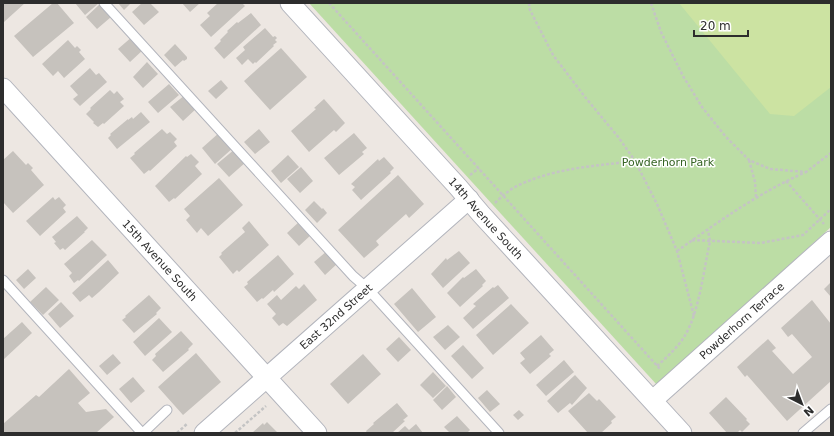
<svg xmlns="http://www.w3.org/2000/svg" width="834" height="436" viewBox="0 0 834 436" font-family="'DejaVu Sans',sans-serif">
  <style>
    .green { fill: #bcdda5 }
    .pitch { fill: #cce3a2 }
    .building { fill: #c6c2bd }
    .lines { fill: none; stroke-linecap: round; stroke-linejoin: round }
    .service-casing { stroke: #b2b4bc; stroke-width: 11 }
    .minor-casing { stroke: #b2b4bc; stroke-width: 21 }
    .path { stroke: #c4c4c4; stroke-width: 2.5; stroke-dasharray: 3 2; stroke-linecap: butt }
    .service { stroke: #fff; stroke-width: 9 }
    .minor { stroke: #fff; stroke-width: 19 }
    .labels { text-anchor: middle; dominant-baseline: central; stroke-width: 3; stroke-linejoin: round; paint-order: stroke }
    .park-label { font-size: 11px; fill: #366424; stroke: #fff }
    .street-label { font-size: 11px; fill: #2d2d2d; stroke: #fff }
  </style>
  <rect width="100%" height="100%" fill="#ede7e2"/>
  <path class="green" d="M309,3H831V227L657,385Z"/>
  <path class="pitch" d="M679,3H831V87L794,116L770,114Z"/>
  <path class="building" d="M3,3H25L4,22L3,20Z
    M53,3H57L74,23L33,57L14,36Z
    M75,3H99L85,15Z
    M118,3H131L124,10Z
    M142,3H150L159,12L144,25L132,12Z
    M182,3H200L190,12Z
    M218,3L220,4L221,3H242L245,6L211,37L200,25L210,16L207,13Z
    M100,4L111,17L97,29L86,17Z
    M251,13L261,25L224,59L214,48L221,41L220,40L228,32L227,31L237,22L238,23Z
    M265,28L273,37L275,36L277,38L275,40L277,42L273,45L274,46L256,63L255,62L253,64L248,59L242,65L236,58L245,50L243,47Z
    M133,36L144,49L130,62L118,49Z
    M68,40L75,48L77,46L81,50L79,52L85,59L64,78L58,71L53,76L42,64Z
    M175,44L187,57V59L184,61L183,60L175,67L164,55Z
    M281,48L307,77L270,110L244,81Z
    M147,62L158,74L143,88L133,77Z
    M90,68L96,75L99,73L107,82L80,106L73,99L78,95L70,86Z
    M221,80L228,88L216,99L208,91Z
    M169,84L179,95L158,113L148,102Z
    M110,90L114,94L117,91L124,99L120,102L124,106L104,124L103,123L98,127L93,123L94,122L86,114L91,109L90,108Z
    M185,95L197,108L183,121L170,107Z
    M324,99L345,123L336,132L334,130L309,152L291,131L316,109L314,108Z
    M141,112L150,122L117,149L108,138L111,135L110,134L128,119V120L132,117L133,119Z
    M162,129L167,134L170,132L177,139L174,142L177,146L150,171L149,170L144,174L130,158L135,154L134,153Z
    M259,129L270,142L255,154L244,142Z
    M220,132L234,147L215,164L202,148Z
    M354,133L367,148L362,152L364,154L339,175L324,158Z
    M235,149L246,162L229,177L217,164Z
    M13,151L26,165L28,163L33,168L31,170L44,185L13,213L3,202V160Z
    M191,154L199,162L195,166L202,174L175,199L174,198L169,202L155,186L186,156L187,157Z
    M288,155L299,167L281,183L271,171Z
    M384,157L394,168L390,172L391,173L361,200L352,190L355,187L351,184L378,159L379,161Z
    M301,167L313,181L300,193L287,179Z
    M398,175L424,204L409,218L406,214L376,241L379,245L364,258L338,230Z
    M219,178L243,205L208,236L201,228L197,233L186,220L190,216L184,209Z
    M53,197L55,200L59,197L66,205L63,208L66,212L40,236L26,221Z
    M314,201L322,209L323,208L327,213L317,223L305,210Z
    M77,216L88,228L84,232H85L65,250L63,248L60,250L54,243L56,242L52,237Z
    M249,221L269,245L239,272L237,270L233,274L219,257L222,254L221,253L245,232L242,228Z
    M300,221L312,234L299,246L287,233Z
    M92,240L107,255L79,281L78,280L74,283L69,276L72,273L64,264Z
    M327,251L338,263L325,275L314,262Z
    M459,251L470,263L443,288L431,274L446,258L447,260Z
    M278,255L294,274L274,292L273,290L263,299L262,298L257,302L244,287L248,284L247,282Z
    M108,260L119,273L99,292L92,298L89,295L80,302L72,293Z
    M28,269L36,278L24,289L16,280Z
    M476,269L486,281L482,285L483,286L460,307L447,293L463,277L464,278Z
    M831,282V297L824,289Z
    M304,284L317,300L287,326L283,323L279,326L272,318L276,314L267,304L277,295L281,300L296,286L299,289Z
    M498,285L509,298L473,329L463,318L476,306L473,304L493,287L494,288Z
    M46,287L59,300L43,315L30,302Z
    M412,288L436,317L418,332L394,304Z
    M149,295L161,308L156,313L157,314L134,333L122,320L126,317L125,316Z
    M812,300L831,324V381L787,421L747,375L745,377L737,367L768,339L776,348L772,351L793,374L812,357L792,334L788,337L781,328Z
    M61,302L74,316L60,328L48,314Z
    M511,304L529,323L493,355L476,335Z
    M159,318L172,332L145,356L133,342Z
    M22,322L32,333L3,360V339Z
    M448,325L460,337L445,350L433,337Z
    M181,331L193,344L188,349L189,350L163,372L152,360L156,356L155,354Z
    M541,335L554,350L549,354L551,356L530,374L520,363L525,359L520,353Z
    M399,337L411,350L398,362L386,349Z
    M463,345L484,368L472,379L451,356Z
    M196,353L221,382L183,415L158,387Z
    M113,354L121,363L107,375L99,366Z
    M363,354L381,374L348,404L330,384Z
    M564,360L574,372L546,396L536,385Z
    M69,369L90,393L78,403L86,412L106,409L114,417L96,433H3V424L36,395L39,397Z
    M433,372L446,386L433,398L420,385Z
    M575,375L587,388L572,405L570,403L558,413L547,401Z
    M133,377L145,391L131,403L119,389Z
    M447,386L456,397L442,410L433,400Z
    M487,390L500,404L490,412L478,398Z
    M589,393L597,401L599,399L616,417L611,421L612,423L601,433H588L568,411Z
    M726,397L747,419L746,420L750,424L742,432L740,430L737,433H727L709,413Z
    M397,403L408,416L403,420L405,421L392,433H367L366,431L374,424L373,423Z
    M519,410L524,415L518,420L513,415Z
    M457,416L470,430L467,433H450L444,427Z
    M267,422L278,433H252L263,423L264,425Z
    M416,424L423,433H397L405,426L409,430Z"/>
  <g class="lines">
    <defs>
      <path id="service" d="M104,3L353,276L368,289L499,433
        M3,280L142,433
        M143,433L167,410
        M803,433L831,409"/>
      <g id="minor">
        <path id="s1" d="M290,3L458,187L481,214L682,433"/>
        <path id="s2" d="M3,88L317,433"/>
        <path id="s3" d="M653,400L831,241"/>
        <path id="s4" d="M204,433L469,199"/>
      </g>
    </defs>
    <use href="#service" class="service-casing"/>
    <use href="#minor" class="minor-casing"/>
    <path class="path" d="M329,3L660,369
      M529,3L530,10L553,55L585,97L619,138L635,161L657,204L677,251L694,316
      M651,3L661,32L683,76L702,107L726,137L749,160L770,169L806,172L831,153
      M749,160L755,182L756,198
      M470,175L479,168
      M786,181L824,224
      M495,203C502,196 510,189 519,185C555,168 595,166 634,161
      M692,240L761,243L803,235L831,209
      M677,251C718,222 760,192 806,172
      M657,366C667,357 677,348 684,337C699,314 704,268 710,241L708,230
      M177,433L188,423
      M235,433L266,406"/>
    <use href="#service" class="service"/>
    <use href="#minor" class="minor"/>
  </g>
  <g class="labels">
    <g class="park-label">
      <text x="668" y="162">Powderhorn Park</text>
    </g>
    <g class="street-label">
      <text stroke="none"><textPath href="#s1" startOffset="291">14th Avenue South</textPath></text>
      <text stroke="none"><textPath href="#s2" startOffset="233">15th Avenue South</textPath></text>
      <text stroke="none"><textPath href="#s4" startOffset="176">East 32nd Street</textPath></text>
      <text stroke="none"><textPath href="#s3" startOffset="119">Powderhorn Terrace</textPath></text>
    </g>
  </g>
  <rect width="834" height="436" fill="none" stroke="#2d2d2d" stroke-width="8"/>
  <g transform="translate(802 404) rotate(138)" stroke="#ffffff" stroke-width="3" paint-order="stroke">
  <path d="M0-3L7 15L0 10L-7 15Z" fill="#2d2d2d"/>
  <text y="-6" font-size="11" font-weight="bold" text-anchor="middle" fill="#2d2d2d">N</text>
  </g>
  <path d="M694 30v6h54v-6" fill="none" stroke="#2d2d2d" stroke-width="2"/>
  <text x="700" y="30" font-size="12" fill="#2d2d2d" stroke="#ffffff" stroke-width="3" paint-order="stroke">20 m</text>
</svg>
